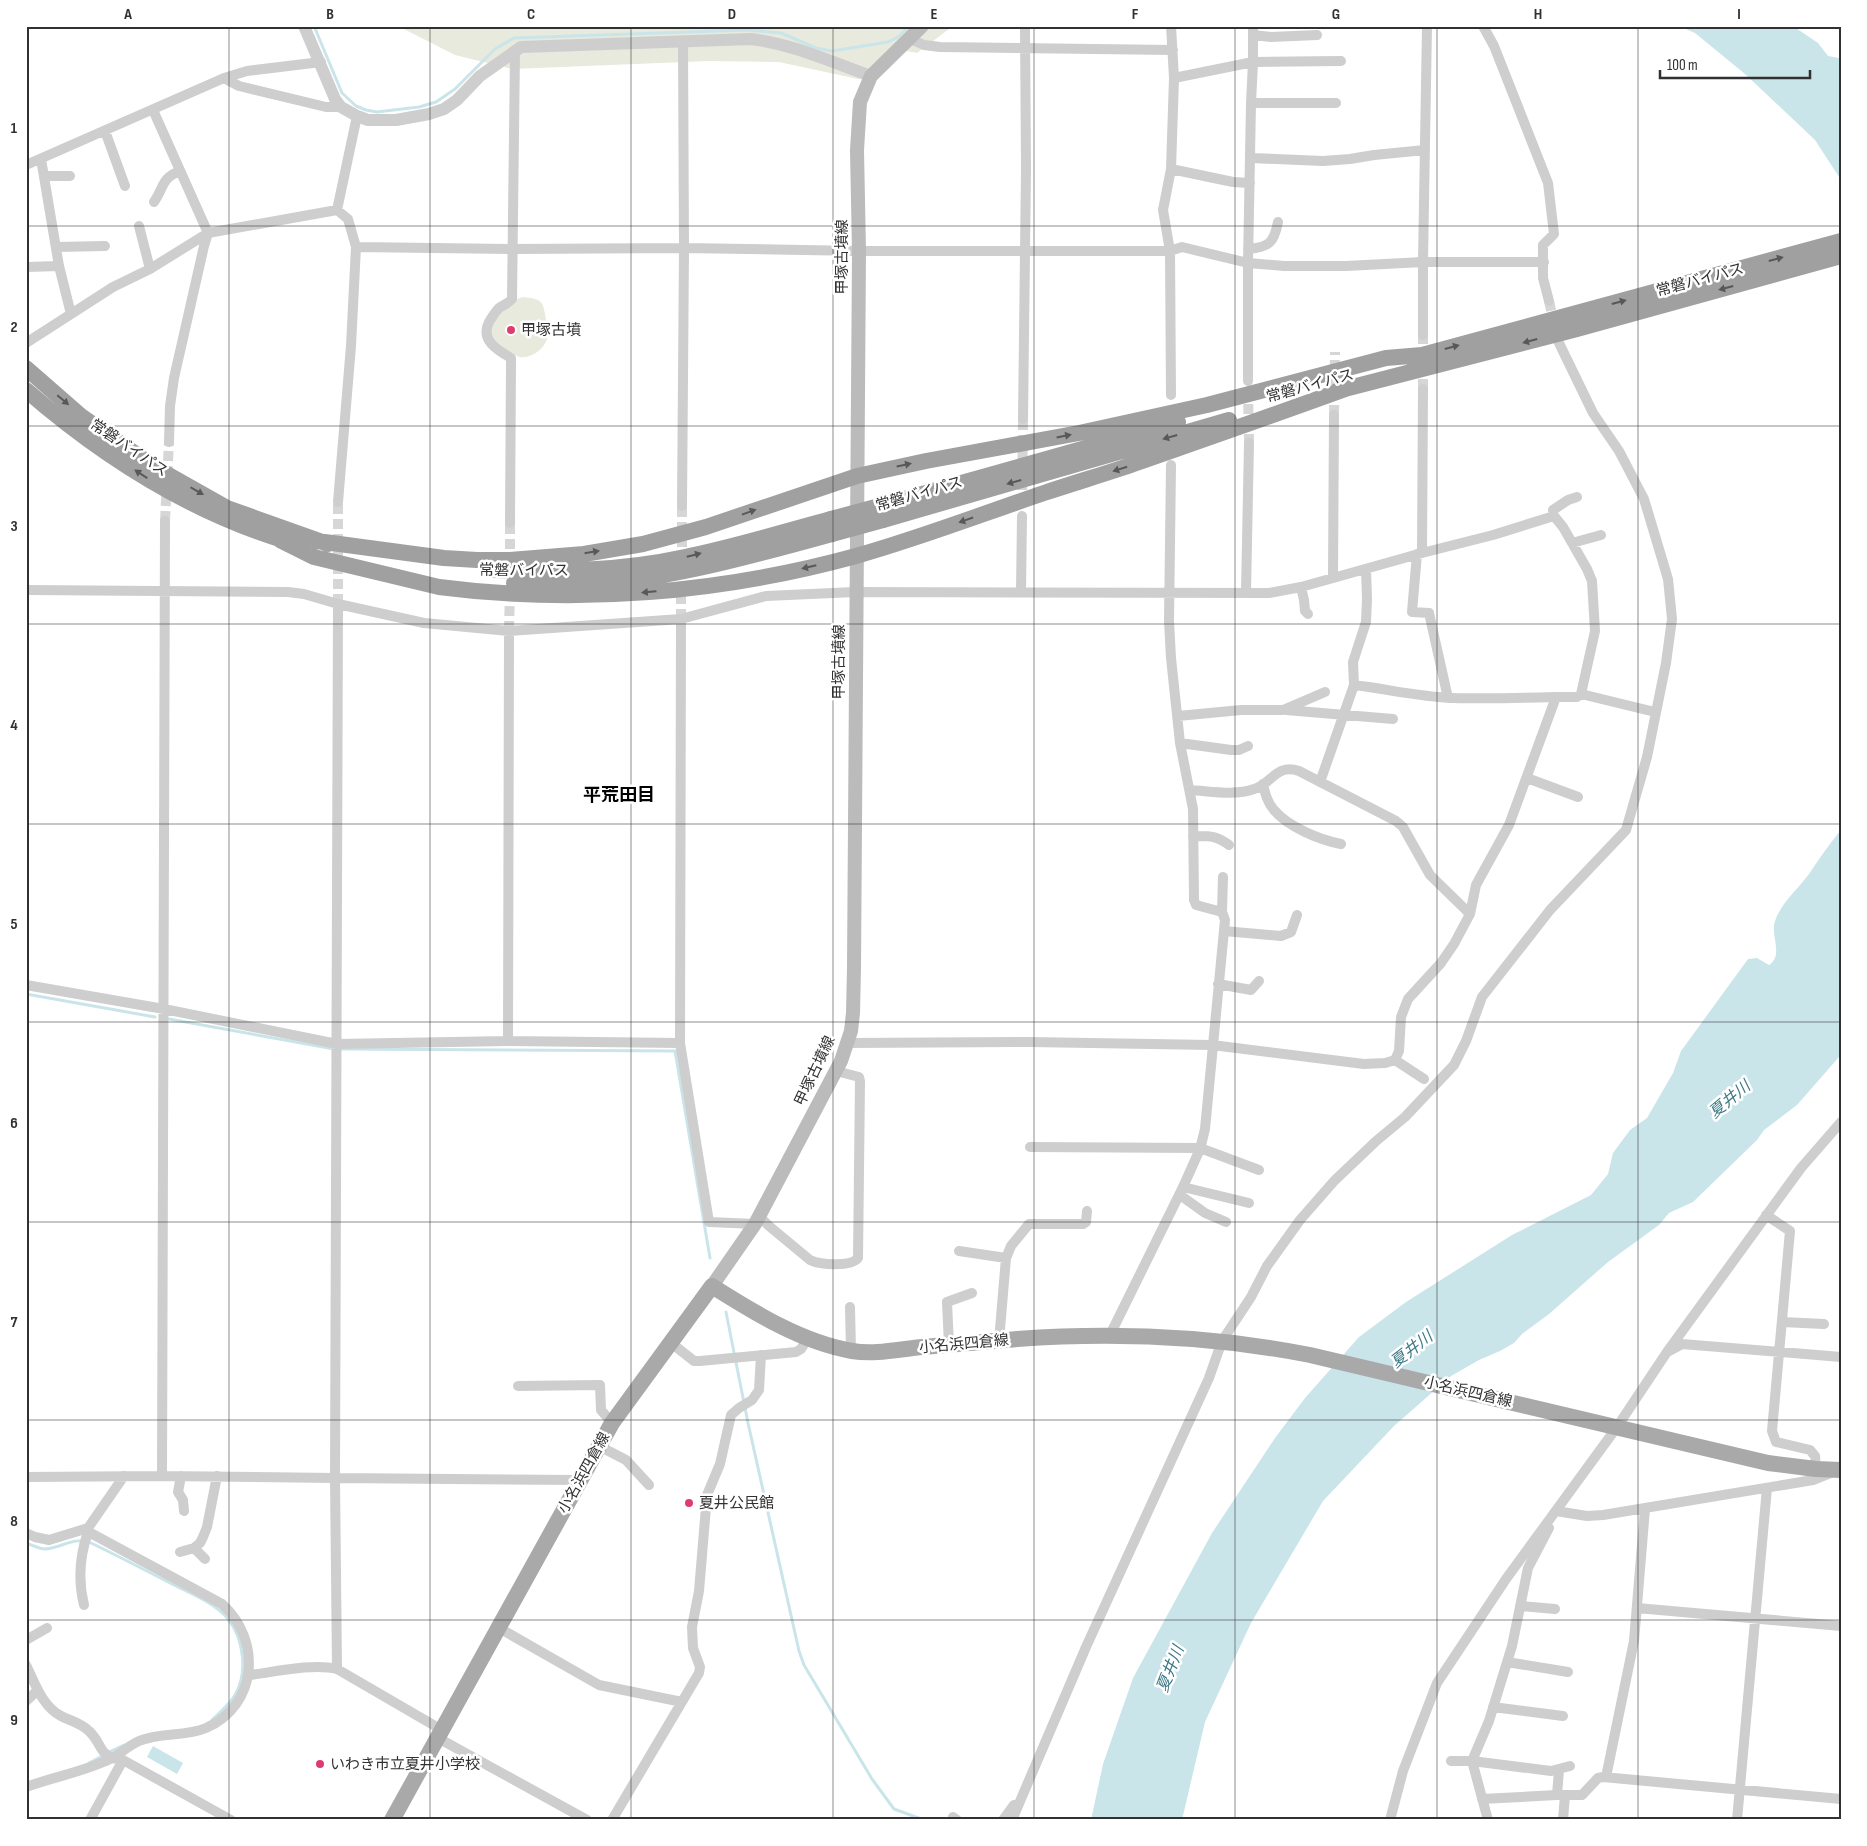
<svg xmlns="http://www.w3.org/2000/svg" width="1867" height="1846" viewBox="0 0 1867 1846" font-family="'Sofia Sans Condensed','Noto Sans JP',sans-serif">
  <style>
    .green { fill: #e7eadd }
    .water { fill: #cae5ea }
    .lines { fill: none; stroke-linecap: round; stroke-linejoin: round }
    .stream { stroke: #cae5ea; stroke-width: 3 }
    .minor-tunnel { stroke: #d6d6d6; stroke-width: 10; stroke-dasharray: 10 5; stroke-linecap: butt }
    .minor { stroke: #cecece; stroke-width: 10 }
    .tertiary { stroke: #cecece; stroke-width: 12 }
    .secondary { stroke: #bbb; stroke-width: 14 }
    .primary { stroke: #a9a9a9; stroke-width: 16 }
    .trunk { stroke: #a0a0a0; stroke-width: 16 }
    .trunk-bridge { stroke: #a0a0a0; stroke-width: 16 }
    .oneway { fill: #585858 }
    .grid { fill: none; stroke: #313131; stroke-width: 1; stroke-opacity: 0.55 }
    .poi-dot { fill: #e03b6f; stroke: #fff; stroke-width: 2 }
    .labels { text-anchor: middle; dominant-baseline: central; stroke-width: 5; stroke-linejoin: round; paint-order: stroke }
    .street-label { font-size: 15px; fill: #313131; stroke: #fff }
    .poi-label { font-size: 15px; fill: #313131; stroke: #fff; text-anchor: start }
    .water-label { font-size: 16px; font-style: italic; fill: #3c7a85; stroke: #fff }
    .quarter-label { font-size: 18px; font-weight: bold; fill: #000; stroke: #fff }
    .neatline { fill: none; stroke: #313131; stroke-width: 2 }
    .grid-label { font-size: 16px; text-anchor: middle; font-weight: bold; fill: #313131 }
  </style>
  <rect width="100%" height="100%" fill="#fff"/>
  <path class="green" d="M398,26H953L917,53L901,50L877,80L858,79L779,62L708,61L512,69L455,55Z
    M523,297C543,299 543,301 546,320C547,324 548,328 548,332C549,346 533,359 519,357C516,356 498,346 496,344C493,341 492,337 490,334L495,317L517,299Z"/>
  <path class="water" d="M1679,26H1793L1818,43L1828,56L1839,58L1841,61V180L1815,140L1745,74L1695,33Z
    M1841,830V1053L1839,1057L1797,1105L1764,1130L1757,1140L1693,1202L1669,1213L1659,1225L1608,1262L1549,1314L1522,1334L1514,1343L1500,1351L1479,1360L1451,1376L1394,1426L1323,1501L1251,1623L1205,1722L1182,1820H1091L1103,1764L1133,1678L1212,1533L1275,1438L1305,1398L1359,1337L1406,1302L1512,1235L1591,1195L1608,1174L1613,1153L1630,1130L1647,1118L1673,1073L1681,1051L1748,959L1757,958L1769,965C1784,955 1770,935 1775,921C1781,903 1798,889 1809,874C1819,859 1829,844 1841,830Z
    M153,1746L183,1763L177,1774L147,1757Z"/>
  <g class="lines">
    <path class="stream" d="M314,26L342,93L356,106L366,110L377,112L419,107L436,102L455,89L495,49L514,38L747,30L781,33L816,48L832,51L888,42L898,37L909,26
      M26,994L155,1017
      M169,1019L334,1049L675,1051L710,1258
      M726,1312L748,1423L799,1651L804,1665L872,1779L894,1809L924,1820
      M26,1543C32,1545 39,1549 45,1549C61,1548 73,1537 89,1542C116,1555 143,1569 170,1583C189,1593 214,1602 228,1619C244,1639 248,1673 235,1695C230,1704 220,1712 212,1720
      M109,1752L124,1745
      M89,1763L104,1755"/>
    <path class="minor-tunnel" d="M1549,301L1554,324
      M1248,389L1249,443
      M1423,389V335
      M1334,415L1335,352
      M1022,505L1023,419
      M165,521L169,442
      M682,562V506
      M510,564V523
      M338,604V502
      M681,619V584
      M509,631L510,589"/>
    <path class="minor" d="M1171,26L1174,78L1171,169L1163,210L1170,251L1182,247L1248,263L1284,266H1346L1423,262H1544
      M1253,26V62L1341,61
      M1483,26L1494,46L1548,183L1554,234L1543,245V278L1549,301
      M1253,35L1271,37L1317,35
      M908,38L924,45L940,47L1173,50
      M224,78L247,71L321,62
      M1174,78L1253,62L1251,103L1248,263V381
      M1251,103H1336
      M153,110L208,233L204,246L174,378L170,406L169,442
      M105,131L125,186
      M1251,158L1323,161L1350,159L1374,155L1425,150
      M41,159L59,266L71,314
      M26,165L224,78L239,86L326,107H341
      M1171,169L1233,182L1250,183
      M44,176H70
      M154,202C164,188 161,178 180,171
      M139,226L150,269
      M56,247L105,246
      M356,247L512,249L684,248L859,251H1170L1171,395
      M1248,249C1269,247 1274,243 1278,222
      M26,267L59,266
      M1423,335V262L1427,26
      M26,343L113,287L150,269L208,233L337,210
      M1023,419L1026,169L1025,26
      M338,502L351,346L356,247L348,219L337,210L357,116
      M682,506L684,248L683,41
      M1553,510L1568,500L1577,497
      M510,523L511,361V358C497,350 480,340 489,322C492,317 495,312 499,308C503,305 508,304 512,299L515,51
      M1572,543L1601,535
      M1417,554L1412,612L1429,613L1448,698
      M1366,569L1367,599L1366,622L1353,662L1354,685C1387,689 1419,697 1453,698C1487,699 1522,698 1556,697
      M1333,578L1334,415
      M1301,587L1304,600L1305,611L1308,614
      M26,590L288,592L304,594L338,604L424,623L509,631L681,619L766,596L855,592L1269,593L1301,587L1422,553L1423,389
      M1021,591L1022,516
      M1246,592L1249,443
      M338,604L335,1478L580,1480
      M681,619L680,1043L709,1222L755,1224
      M1581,694L1655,712
      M1286,710L1393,719
      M1178,716L1241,710H1283L1325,692
      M1180,743L1231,750H1239L1248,746
      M1527,778L1578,797
      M1320,782L1354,685
      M1263,784C1265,793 1267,802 1274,810C1288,827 1320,840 1341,844
      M1190,790C1210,791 1235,796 1254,789C1272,784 1276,763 1299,771L1396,821L1403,827L1430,875L1470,914
      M1193,836C1209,836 1216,835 1229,845
      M1222,912L1223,877
      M1224,931L1281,936L1291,932L1297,915
      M1218,984L1251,990L1259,981
      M26,985L164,1009L337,1044L508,1041L680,1043
      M508,1041L509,631
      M847,1043L1030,1042L1212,1045L1364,1064L1385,1063L1395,1060L1399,1051L1401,1017L1408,999L1441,963L1454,944L1470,914L1476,885L1509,825L1556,697H1577L1581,694L1595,631L1592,581L1587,569L1563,527L1554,516L1493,535L1422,553
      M1395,1060L1424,1079
      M1030,1147L1200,1148L1259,1170
      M1183,1187L1249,1203
      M1180,1195L1205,1213L1226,1222
      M1766,1215L1790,1231L1772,1431L1776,1442L1810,1450L1815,1456L1816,1469
      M759,1216L769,1226L810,1260C820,1265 851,1267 858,1258L860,1081L859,1077L836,1071
      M959,1251L1006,1258
      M850,1307L851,1351
      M1782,1322L1824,1324
      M1110,1335L1183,1187L1200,1149L1205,1129L1225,920L1222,912L1196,905L1194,900L1193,809L1180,743L1171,658L1169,621L1171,465
      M999,1341L1006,1258L1011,1246L1029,1224H1083L1086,1222L1087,1211
      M670,1342L694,1361H700L796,1352L801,1349L808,1338
      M949,1345L947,1302L972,1293
      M1669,1351L1682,1344L1841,1357
      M518,1386L600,1385L601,1410L612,1423
      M599,1446L626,1460L649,1485
      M162,1476L335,1478L337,1669
      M181,1476L178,1492L183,1500L184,1511
      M26,1477L162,1476L165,521
      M1556,1511L1587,1516L1603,1515L1813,1480L1833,1472
      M26,1533L35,1537L49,1540L88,1528L124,1476
      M194,1548L205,1559
      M180,1552L194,1548L200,1543L203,1537L207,1527L217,1476
      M84,1605C78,1581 80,1555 88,1532
      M1520,1606L1555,1609
      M1637,1608L1841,1626
      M499,1628L599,1685L682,1702
      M26,1640L47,1628
      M1507,1662L1568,1672
      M26,1665C35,1683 42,1706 61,1716C71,1721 81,1723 89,1731C104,1745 97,1757 123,1760L231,1820
      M250,1675C274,1672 313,1663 337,1669L442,1730
      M26,1701L38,1690
      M1493,1707L1563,1716
      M438,1738L587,1820
      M1451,1761H1472L1551,1771L1570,1766
      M1606,1777L1634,1641L1645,1509
      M26,1787C53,1777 83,1772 110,1759C120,1754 128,1746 139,1741C160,1732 185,1737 206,1728C258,1705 262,1640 222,1604L85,1530
      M1557,1795L1559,1770
      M1482,1799L1557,1795H1582L1598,1778L1603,1777L1841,1799
      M953,1817L957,1820
      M90,1820L123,1760
      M612,1820L699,1673L700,1667L693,1648L692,1627L699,1591L707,1495L720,1464L731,1415L739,1408L752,1400L759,1390L761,1355
      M1003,1820L1014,1805
      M1012,1820L1086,1647L1209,1378L1222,1341L1251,1297L1267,1266L1300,1220L1335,1180L1375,1142L1405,1117L1454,1065L1466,1041L1482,997L1550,910L1626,830L1647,757L1666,663L1672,619L1668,579L1644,499L1619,451L1593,413L1559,343
      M1390,1820L1403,1771L1437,1683L1506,1579L1617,1427L1667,1352L1801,1168L1841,1122
      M1488,1820L1472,1761L1489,1721L1512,1646L1528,1568L1549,1528
      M1563,1820L1565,1795
      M1737,1820L1767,1488"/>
    <path class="tertiary" d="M304,26L335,99L341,107L357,116L368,120H396L429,114L444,109L457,100L480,76L521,47L751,39C793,44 831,62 871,76"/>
    <path class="secondary" d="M712,1286L755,1224L841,1061L851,1031L853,1013L854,968L859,251L857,150L860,102L871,76L922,26"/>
    <path class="primary" d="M392,1820L612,1423L712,1286C755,1313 801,1342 852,1351C875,1355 900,1349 923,1347C954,1344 986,1342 1017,1339C1116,1332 1213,1336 1310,1355L1768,1463L1816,1469L1841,1470"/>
    <path class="trunk" d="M1411,358L1841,241
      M26,368L81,416L156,468L227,508L328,544
      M26,390C102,456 192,513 289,542
      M1337,391L1577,329L1841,256
      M883,505L1178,422
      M883,520L1229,420
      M280,540L314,557L439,587C578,605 721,593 856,556C920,538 982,514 1044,493C1071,484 1098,476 1125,467C1199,441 1274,415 1348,388
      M317,541L444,558L477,560H510L584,554L643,544L706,527L857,476L926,461L1079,433L1207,405L1386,358L1422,355
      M492,570C556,572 621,571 685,557C734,547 783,532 831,519
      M514,583C544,584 575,585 605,583C681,576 759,554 832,534"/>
    <path class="trunk-bridge" d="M831,519L883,505
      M832,534L883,520"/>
  </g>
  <defs><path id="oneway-solid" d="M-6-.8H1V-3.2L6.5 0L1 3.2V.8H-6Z" transform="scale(1.25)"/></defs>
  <g class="oneway">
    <use href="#oneway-solid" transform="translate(1776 259) rotate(-15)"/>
    <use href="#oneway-solid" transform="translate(1726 288) rotate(165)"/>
    <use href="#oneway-solid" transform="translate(1619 302) rotate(-15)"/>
    <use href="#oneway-solid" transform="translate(1530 341) rotate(165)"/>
    <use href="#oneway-solid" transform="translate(1452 347) rotate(-15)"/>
    <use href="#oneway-solid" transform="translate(63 400) rotate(40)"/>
    <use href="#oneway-solid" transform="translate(1064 436) rotate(-11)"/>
    <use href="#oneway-solid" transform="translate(1170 437) rotate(164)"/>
    <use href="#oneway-solid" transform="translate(904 465) rotate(-12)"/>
    <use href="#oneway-solid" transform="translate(1120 469) rotate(162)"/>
    <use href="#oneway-solid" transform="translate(141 474) rotate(-147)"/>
    <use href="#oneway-solid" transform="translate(1014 482) rotate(164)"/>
    <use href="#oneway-solid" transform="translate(197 491) rotate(30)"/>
    <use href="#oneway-solid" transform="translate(749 512) rotate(-20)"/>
    <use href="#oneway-solid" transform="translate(966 520) rotate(161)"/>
    <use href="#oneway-solid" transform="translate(592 552) rotate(-9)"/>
    <use href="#oneway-solid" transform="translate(694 555) rotate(-14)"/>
    <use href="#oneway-solid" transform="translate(809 567) rotate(167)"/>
    <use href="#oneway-solid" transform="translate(649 592) rotate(175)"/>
  </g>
  <path class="grid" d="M229,26V1820M430,26V1820M631,26V1820M833,26V1820M1034,26V1820M1235,26V1820M1437,26V1820M1638,26V1820M26,226H1841M26,426H1841M26,624H1841M26,824H1841M26,1022H1841M26,1222H1841M26,1420H1841M26,1620H1841"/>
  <g class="poi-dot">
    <circle cx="511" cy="330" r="5"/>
    <circle cx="689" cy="1503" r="5"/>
    <circle cx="320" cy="1764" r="5"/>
  </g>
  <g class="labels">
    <g class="street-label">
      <text transform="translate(842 257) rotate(-90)">甲塚古墳線</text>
      <text transform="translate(1700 280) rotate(-15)">常磐バイパス</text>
      <text transform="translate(1310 386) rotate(-15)">常磐バイパス</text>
      <text transform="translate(129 448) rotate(34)">常磐バイパス</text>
      <text transform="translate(919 494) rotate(-16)">常磐バイパス</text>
      <text x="524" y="570">常磐バイパス</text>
      <text transform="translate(839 662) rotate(-90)">甲塚古墳線</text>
      <text transform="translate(815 1071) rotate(-65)">甲塚古墳線</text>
      <text transform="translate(964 1344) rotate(-5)">小名浜四倉線</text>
      <text transform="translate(1468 1392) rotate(13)">小名浜四倉線</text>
      <text transform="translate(584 1473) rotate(-61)">小名浜四倉線</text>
    </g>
    <g class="poi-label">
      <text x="521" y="330">甲塚古墳</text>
      <text x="699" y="1503">夏井公民館</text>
      <text x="330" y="1764">いわき市立夏井小学校</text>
    </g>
    <g class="water-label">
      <text transform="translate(1730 1100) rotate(-40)">夏井川</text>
      <text transform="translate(1412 1350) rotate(-38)">夏井川</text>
      <text transform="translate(1171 1669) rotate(-69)">夏井川</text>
    </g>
    <g class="quarter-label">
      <text x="619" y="795">平荒田目</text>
    </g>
  </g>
  <rect width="1867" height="1846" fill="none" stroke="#ffffff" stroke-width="55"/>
  <path d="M1660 70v8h150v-8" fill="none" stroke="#313131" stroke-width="2.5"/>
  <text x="1667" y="70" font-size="15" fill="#313131" stroke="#ffffff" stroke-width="4" paint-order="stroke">100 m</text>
  <rect x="28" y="28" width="1812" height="1790" class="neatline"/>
  <g class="grid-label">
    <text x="128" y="19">A</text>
    <text x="330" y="19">B</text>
    <text x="531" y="19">C</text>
    <text x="732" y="19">D</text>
    <text x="934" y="19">E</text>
    <text x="1135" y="19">F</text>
    <text x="1336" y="19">G</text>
    <text x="1538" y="19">H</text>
    <text x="1739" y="19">I</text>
    <text x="14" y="133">1</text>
    <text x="14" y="332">2</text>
    <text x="14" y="531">3</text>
    <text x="14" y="730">4</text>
    <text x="14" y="929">5</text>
    <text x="14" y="1128">6</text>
    <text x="14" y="1327">7</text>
    <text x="14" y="1526">8</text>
    <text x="14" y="1725">9</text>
  </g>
</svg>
